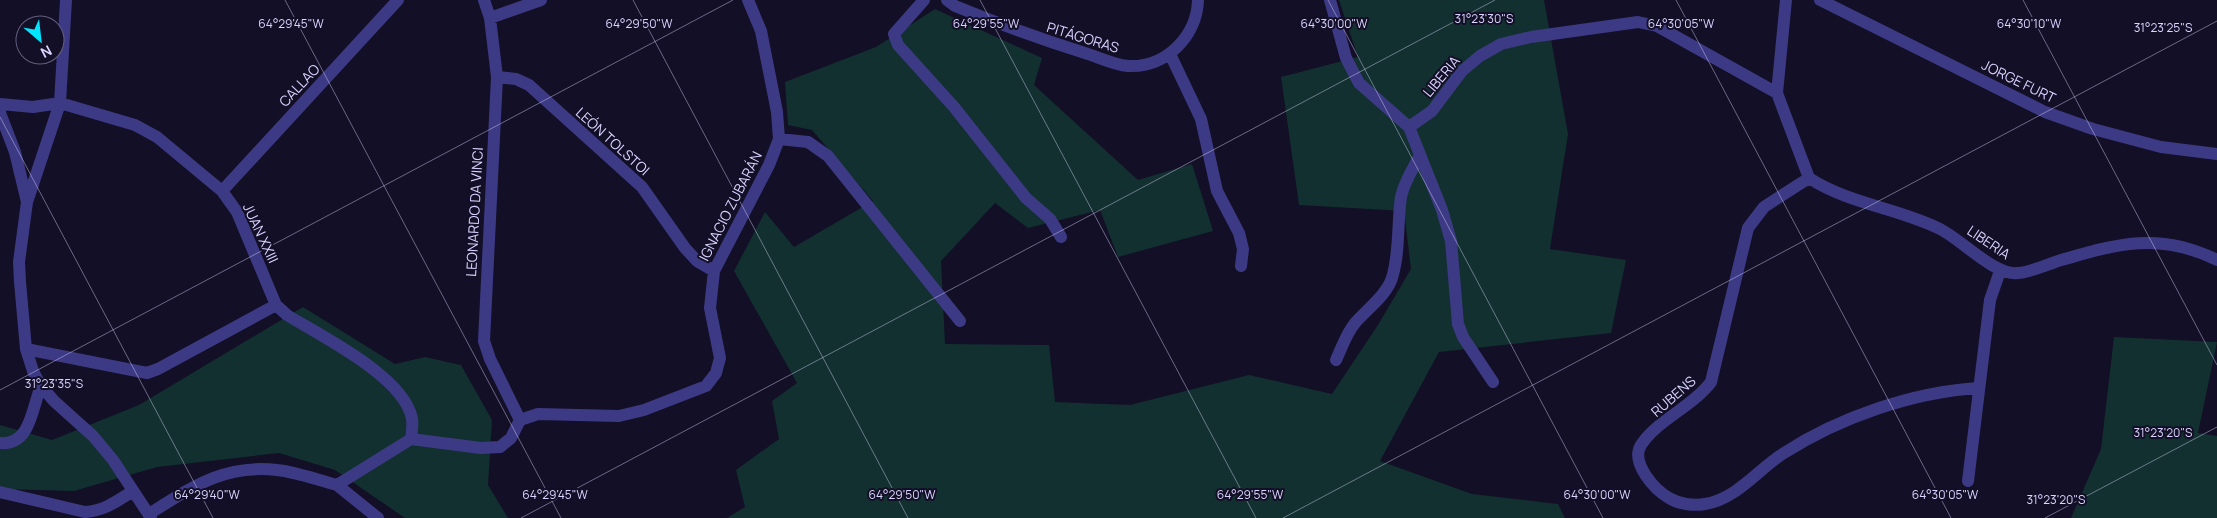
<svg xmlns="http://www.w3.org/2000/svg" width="2217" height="518" viewBox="0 0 2217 518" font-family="Manrope,sans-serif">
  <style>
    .green { fill: #12302f }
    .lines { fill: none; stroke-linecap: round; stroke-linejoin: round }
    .street { stroke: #3d3a85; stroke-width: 12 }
    .ticks { fill: none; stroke: #d9d4ff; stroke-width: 1; stroke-opacity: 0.45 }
    .labels { text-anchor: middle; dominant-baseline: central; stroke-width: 4; stroke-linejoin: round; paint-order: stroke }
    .street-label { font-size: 14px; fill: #d9d4ff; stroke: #130f26 }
    .ticks-label { font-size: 12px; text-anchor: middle; fill: #d9d4ff; stroke: #130f26; stroke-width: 4; stroke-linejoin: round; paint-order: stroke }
  </style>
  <rect width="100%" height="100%" fill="#130f26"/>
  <path class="green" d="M1339,0H1544L1568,134L1550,249L1626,260L1611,333L1439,352L1380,461L1472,494L1558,504L1565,518H727L745,507L736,470L779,439L772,401L797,383L734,271L765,212L794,247L873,201L812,130L788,125L785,82L876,47L935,9L1042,58L1034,85L1138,180L1192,164L1213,231L1118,257L1100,210L1028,228L995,203L941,261L945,344L1049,345L1055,402L1130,405L1249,375L1332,394L1378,325L1411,269L1404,211L1299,205L1281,77L1358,57Z
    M303,307L395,364L425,357L461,365L492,420L488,485L508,518H405L335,470L279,453L157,467L74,491L0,489V425L52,440L139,405Z
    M2114,337L2217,342L2198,433L2217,436V518H2071L2101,449Z"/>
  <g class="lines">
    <path class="street" d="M484,0L490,18L497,77L484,341L490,359L520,420
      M924,0L894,34L898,45L954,107L1026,198L1050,219L1061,237
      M947,0L955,6C999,24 1043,40 1088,54C1100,58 1115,65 1128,66C1166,68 1197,36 1198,0
      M1330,0L1346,58L1359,83L1409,127L1442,210L1451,241L1458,324L1463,337L1493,382
      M1786,0L1777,93L1809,178L1764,207L1748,228L1711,382C1692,407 1656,421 1641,445C1630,463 1655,490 1669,498C1679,504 1693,506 1705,504C1737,499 1758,469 1784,453C1840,417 1913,392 1979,388
      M1820,0L2045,112L2093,129L2161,147L2217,154
      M490,18L541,0
      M1170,54L1201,119L1217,191L1239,233L1243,249L1241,266
      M497,77L516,79L529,85L642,187L685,248L697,261L714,271
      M0,104L33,107L60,103L135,125L157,137L222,191L237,212L276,305L287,315C321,336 405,377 412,419C413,425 412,432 411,439
      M0,113L15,152L27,202L19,262L20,282L26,349L33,371L41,386L54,401L93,436L113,460L151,518
      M1409,127L1432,111L1462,71L1480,56L1501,44L1531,37L1638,22L1657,26L1777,93
      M779,139L808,142L828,156L960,321
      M1809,178C1849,204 1898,208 1940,229C1962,240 1995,276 2018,273C2031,272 2046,265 2058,261C2116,244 2159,231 2217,260
      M222,191L398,0
      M27,202L60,103L66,0
      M26,349L147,373L158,369L276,305
      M1336,360C1342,347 1346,334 1355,323C1367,309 1386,296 1392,278C1400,252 1397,224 1401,197C1404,182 1413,169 1420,155
      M520,420L538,414L619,416L644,410L706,386L716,373L720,358L710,308L714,271L769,165L779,139L777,112L761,31L748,0
      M0,443C31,446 32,407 41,386
      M1968,481L1990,300L2000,271
      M337,485L378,518
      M0,492L85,512C104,511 117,501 133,491
      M149,514C192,487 224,464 277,470C297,472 317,480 337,485L411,439L481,448L500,447L511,438L520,420"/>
  </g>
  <path class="ticks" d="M285,0L561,518M633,0L908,518M980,0L1256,518M1328,0L1603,518M1676,0L1951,518M2023,0L2217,365M0,117L213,518M0,390L733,0M521,518L1495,0M1283,518L2217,21M2045,518L2217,427"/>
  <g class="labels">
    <g class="street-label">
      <text transform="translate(1083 37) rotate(17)">PITÁGORAS</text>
      <text transform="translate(1441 76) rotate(-50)">LIBERIA</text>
      <text transform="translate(2019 81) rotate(26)">JORGE FURT</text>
      <text transform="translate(299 85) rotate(-47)">CALLAO</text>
      <text transform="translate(613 141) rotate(42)">LEÓN TOLSTOI</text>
      <text transform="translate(730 206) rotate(-63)">IGNACIO ZUBARÁN</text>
      <text transform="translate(474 212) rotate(-87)">LEONARDO DA VINCI</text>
      <text transform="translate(261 233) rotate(65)">JUAN XXIII</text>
      <text transform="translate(1989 242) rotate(34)">LIBERIA</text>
      <text transform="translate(1673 396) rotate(-41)">RUBENS</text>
    </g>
  </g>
  <g class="ticks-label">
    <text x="1484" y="23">31°23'30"S</text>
    <text x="291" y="28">64°29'45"W</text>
    <text x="639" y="28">64°29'50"W</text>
    <text x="986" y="28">64°29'55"W</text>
    <text x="1334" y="28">64°30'00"W</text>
    <text x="2029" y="28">64°30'10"W</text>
    <text x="1681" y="28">64°30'05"W</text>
    <text x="2163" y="32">31°23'25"S</text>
    <text x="54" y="388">31°23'35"S</text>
    <text x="2163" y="437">31°23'20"S</text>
    <text x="207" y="499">64°29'40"W</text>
    <text x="555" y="499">64°29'45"W</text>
    <text x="902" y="499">64°29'50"W</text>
    <text x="1250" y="499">64°29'55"W</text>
    <text x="1597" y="499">64°30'00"W</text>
    <text x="1945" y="499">64°30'05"W</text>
    <text x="2056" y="504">31°23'20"S</text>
  </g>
  <g transform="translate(40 40) rotate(152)"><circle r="24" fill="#130f26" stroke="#625e7d"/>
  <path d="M0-4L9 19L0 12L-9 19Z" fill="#00e5ff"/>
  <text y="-8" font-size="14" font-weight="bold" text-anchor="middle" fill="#d9d4ff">N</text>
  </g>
</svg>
